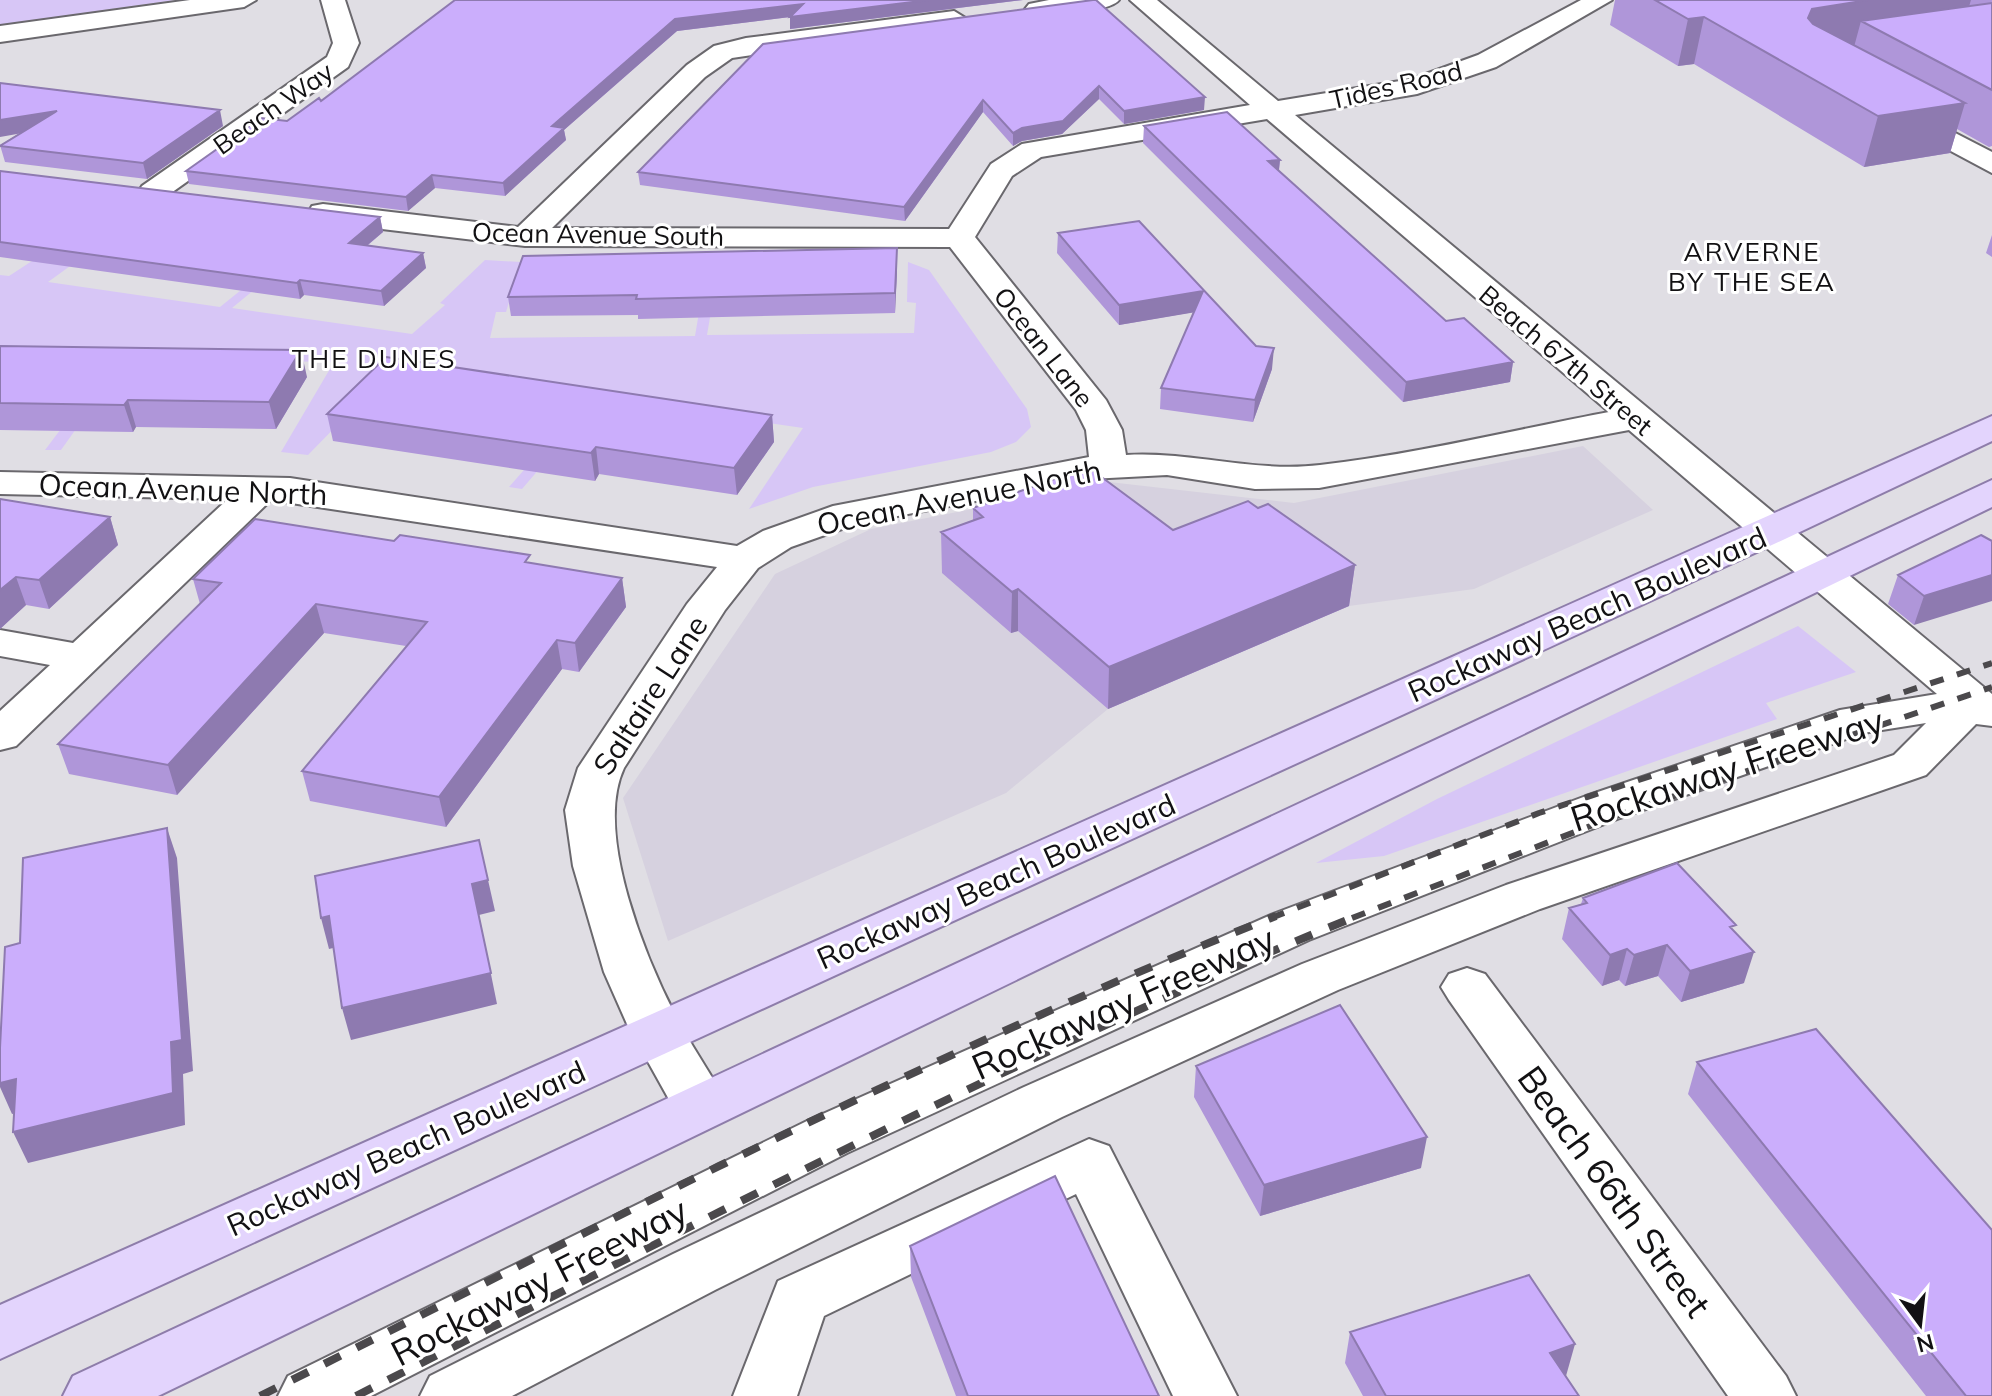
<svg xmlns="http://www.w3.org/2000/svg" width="1992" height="1396" viewBox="0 0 1992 1396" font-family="Mulish,sans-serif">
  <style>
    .built { fill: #d6d1df }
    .green { fill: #d7c6f6 }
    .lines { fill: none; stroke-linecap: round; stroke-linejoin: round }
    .minor-casing { stroke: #6a686d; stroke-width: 4 }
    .major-casing { stroke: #8e7daa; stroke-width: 4 }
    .minor { fill: #fff; fill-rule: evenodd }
    .major { fill: #e3d4fd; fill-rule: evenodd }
    .rail-far1 { stroke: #4b494c; stroke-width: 6; stroke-dasharray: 14 14; stroke-linecap: butt }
    .rail { stroke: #4b494c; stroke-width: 8; stroke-dasharray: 18 18; stroke-linecap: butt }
    .wall { fill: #af96d9 }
    .shaded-wall { fill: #8e7ab0 }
    .building { fill: #cbaefc; stroke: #8e7ab0; stroke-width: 2 }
    .labels { text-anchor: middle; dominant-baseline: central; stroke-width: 6; stroke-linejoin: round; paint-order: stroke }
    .far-street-label { font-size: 26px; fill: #121113; stroke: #fff }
    .far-neighbourhood-label { font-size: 26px; letter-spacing: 2px; fill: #121113; stroke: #fff }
    .street-label { font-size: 30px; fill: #121113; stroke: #fff }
    .near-street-label { font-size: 36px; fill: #121113; stroke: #fff }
  </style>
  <rect width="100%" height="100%" fill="#e0dee4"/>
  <path class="built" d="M1583,446L1653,510L1474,589L1349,606L1108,709L1006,793L668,941L623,798L775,574L871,529L1109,482L1294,503Z"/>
  <path class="green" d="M0,0H176L0,25Z
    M307,237L317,238L232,308L412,334L445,305L440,303L485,260L521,262L506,312H496L490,338L695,336L708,259H720L707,335L914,333L916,303L907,302L908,262L929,270L1027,409L1031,427L1016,442L991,452L813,487L749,509L803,428L600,398L522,489L509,487L587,398L392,369L308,455L281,452L334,362L126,359L61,450H45L113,360L0,358V275L9,276L49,250L84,256L48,282L220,307Z
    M1798,626L1856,672L1766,703L1777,719L1384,856L1316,863L1437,799Z"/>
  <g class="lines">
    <defs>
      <path id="minor" d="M190,0H256L244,7L0,42V26Z
        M321,0H345L359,43L348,67L164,198H142L138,192L142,186L327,57L333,43Z
        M1049,0H1119C1111,12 1034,21 1025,9L1029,4Z
        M1130,0H1157L1278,101L1412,79L1478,55L1581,0H1612L1496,67L1417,94L1295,115L1992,694V726L1976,724L1926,775L1540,909L1338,990L1062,1117L715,1290L512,1396H420L430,1376L673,1254L1024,1087L1302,964L1506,885L1894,755L1926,723L1863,733L1620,818L1309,940L847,1153L371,1396H278L288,1376L807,1121L1273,914L1586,796L1840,710L1937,694L1629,430L1319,488L1255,489L1167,475L1090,479L856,524L791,547L758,568L725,610L624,768C593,834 648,965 681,1026C696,1053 714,1079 729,1106L721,1121L701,1127L681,1121L627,1024L604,972L573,866L565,810L578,768L687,604L717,567L271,500L16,746L0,750V711L50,665L0,656V630L73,643L228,499L0,494V472L290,478L737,546L763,531L833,506L1089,457L1086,430L1076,410L950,247L525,246L323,222L312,220L308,213L312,206L323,204L518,227L687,65L714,46L746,38L954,11L967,19L963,24L732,58L705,77L552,228L949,229L991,164L1022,144L1250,105ZM1267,119L1609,412C1514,430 1416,454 1320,465C1255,473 1191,451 1126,455L1122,430L1106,400L975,237L1012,176L1041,157Z
        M1899,104L1992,152V173L1889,118L1885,112L1889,106Z
        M1467,968L1485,974L1786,1376L1796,1396H1728L1449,1000L1441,987L1449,974Z
        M1089,1139L1109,1146L1237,1396H1173L1076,1194L824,1316L797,1396H733L778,1281Z"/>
      <path id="major" d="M1992,416V441L1785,539L0,1359V1305Z
        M1992,480V507L158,1396H63L73,1376Z"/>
    </defs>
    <use href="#minor" class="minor-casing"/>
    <use href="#major" class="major-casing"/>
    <use href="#minor" class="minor"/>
    <use href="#major" class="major"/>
    <path class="rail-far1" d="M1271,918L1539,813L1992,663
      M1352,918L1619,815L1992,687"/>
    <path class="rail" d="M260,1396C595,1229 927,1053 1276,916
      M356,1396C686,1230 1015,1055 1357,916"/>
  </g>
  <path class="wall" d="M455,0H1023L790,29V17L677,31L564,130L566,140L505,196L435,188L408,211L189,184L186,171L287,121L321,101Z
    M1093,0L1204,110L1124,124L1099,99L1062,134L1022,141L1013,146L983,112L905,221L640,185L638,172Z
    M1615,0H1992V146L1989,147L1957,129L1950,153L1864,167L1694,64L1678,66L1610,25Z
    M0,83L223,126L147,179L5,162L0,145L20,133Z
    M1144,126L1280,160L1279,171L1446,321L1513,362L1510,382L1403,402L1143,143Z
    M0,171L380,217L383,232L367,246L423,253L426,268L384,306L304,295L300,299L0,257Z
    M1139,221L1272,369L1253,422L1160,409L1161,388L1194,312L1119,325L1057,253L1058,233Z
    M1992,235V257L1986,253Z
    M897,267L895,313L638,319V315L511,316L508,297Z
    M0,346L307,377L276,429L136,427L133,432L0,430Z
    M327,414L772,415L774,442L737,495L599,474L595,481L333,441Z
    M0,499L110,517L118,545L49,609L26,605L0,629Z
    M973,508L1173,530L1258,508L1355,565L1349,606L1108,709L1018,631L1011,633L942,573L941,532L973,520Z
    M1981,535L1914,625L1888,604L1898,575Z
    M532,563L622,578L626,607L579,672L562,669L446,827L310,801L302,771L406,646L324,633L177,795L69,774L58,744L200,604L193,579Z
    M1583,898L1734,931L1744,983L1681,1002L1658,976L1625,986L1619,980L1602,986L1562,939L1569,908L1581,904Z
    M1697,1062L1992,1396H1926L1688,1094Z
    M1196,1066L1421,1168L1260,1216L1194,1097Z
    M910,1246L1159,1396H956L911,1277Z
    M1350,1332L1566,1376L1579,1396H1363L1345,1363Z"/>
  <path class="shaded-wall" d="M929,0H1023L790,29V17L677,31L564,130L566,140L505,196L503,183L552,126L675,19L803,4Z
    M1868,0H1971L1962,29L1861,21L1854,47L1800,55L1808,18L1812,9Z
    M1704,17L1694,64L1678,66L1688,19Z
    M1099,86V99L1062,134L1022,141L1013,146V133Z
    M1205,97L1204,110L1124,124V111Z
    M983,100V112L905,221L904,207Z
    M1965,103L1950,153L1864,167L1878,116Z
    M220,110L223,126L147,179L143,163Z
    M57,111L62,126L0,137V120Z
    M1280,160L1278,177L1268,161Z
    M432,175L435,188L408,211L406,197Z
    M380,217L383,232L352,258L349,243Z
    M897,248V267L895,313V293Z
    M423,253L426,268L384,306L381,291Z
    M300,280L304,295L300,299L297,283Z
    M1203,291L1202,311L1119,325V305Z
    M1274,348L1272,369L1253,422L1255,400Z
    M301,350L307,377L276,429L269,402Z
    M1513,362L1510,382L1403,402L1406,382Z
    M128,400L136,427L133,432L124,405Z
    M772,415L774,442L737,495L734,468Z
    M596,447L599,474L595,481L591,453Z
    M110,517L118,545L49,609L39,580Z
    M1355,565L1349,606L1108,709L1109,667Z
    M1992,575V601L1914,625L1924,596Z
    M16,577L26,605L0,629V590Z
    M622,578L626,607L579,672L575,643Z
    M1018,589V631L1011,633L1012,592Z
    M316,604L324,633L177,795L168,765Z
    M557,640L562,669L446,827L439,797Z
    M167,828L177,858L193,1071L183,1074L185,1125L28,1163L13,1132L171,1042Z
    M488,880L495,911L479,915L497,1004L351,1040L342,1008L472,884Z
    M329,916L337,947L329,949L321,918Z
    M1667,945L1658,976L1625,986L1634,955Z
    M1627,949L1619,980L1602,986L1610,955Z
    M1754,952L1744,983L1681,1002L1690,971Z
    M16,1079L29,1110L12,1114L0,1087V1083Z
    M1427,1137L1421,1168L1260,1216L1264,1185Z
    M1575,1344L1566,1376L1550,1353Z"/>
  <path class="building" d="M455,0H929L790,17L803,4L675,19L552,126L564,128L503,183L432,175L406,197L186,171L261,118L287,121L319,98L321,101Z
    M1093,0H1096L1205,97L1124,111L1099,86L1063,121L1022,128L1013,133L983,100L904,207L638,172L763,44Z
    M1655,0H1868L1812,9L1808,18L1813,24L1965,103L1878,116L1704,17L1688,19Z
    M1992,3V90L1861,21Z
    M0,83L220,110L143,163L0,146L57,111L0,120Z
    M1227,112L1280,160L1268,161L1446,321L1464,318L1513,362L1406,382L1144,126Z
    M0,171L380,217L349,243L423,253L381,291L300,280L297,283L0,242Z
    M1139,221L1256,346L1274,348L1255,400L1161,388L1203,291L1119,305L1058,233Z
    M897,248L895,293L636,299L637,295L508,297L523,256Z
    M0,346L301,350L269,402L128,400L124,405L0,403Z
    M386,357L772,415L734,468L596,447L591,453L327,414Z
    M1088,467L1173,530L1248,501L1258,508L1268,504L1355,565L1109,667L1018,589L1012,592L941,532L983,517L973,508Z
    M0,499L110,517L39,580L16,577L0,590Z
    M255,519L394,541L400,535L530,555L525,562L622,578L575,643L557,640L439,797L302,771L427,622L316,604L168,765L58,744L221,583L193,579Z
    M1981,535L1992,541V575L1924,596L1898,575Z
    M167,828L182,1040L171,1042L173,1093L13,1132L16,1079L0,1083V1048L5,947L20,943L23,858Z
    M479,840L488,880L472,884L491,973L342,1008L329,916L321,918L315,876Z
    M1677,863L1736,925L1730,927L1754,952L1690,971L1667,945L1634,955L1627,949L1610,955L1569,908L1587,903L1583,898Z
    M1340,1005L1427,1137L1264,1185L1196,1066Z
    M1816,1029L1992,1230V1396H1966L1697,1062Z
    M1055,1176L1159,1396H968L910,1246Z
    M1529,1275L1575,1344L1550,1353L1579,1396H1386L1350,1332Z"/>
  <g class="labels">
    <g class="far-street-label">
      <text transform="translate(1396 85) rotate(-13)">Tides Road</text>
      <text transform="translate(273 108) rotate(-35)">Beach Way</text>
      <text transform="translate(598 234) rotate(1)">Ocean Avenue South</text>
      <text transform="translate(1044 347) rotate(52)">Ocean Lane</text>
      <text transform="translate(1566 360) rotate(40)">Beach 67th Street</text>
    </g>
    <g class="far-neighbourhood-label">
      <text x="1752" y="251">ARVERNE<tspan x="1752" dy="30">BY THE SEA</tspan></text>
      <text x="374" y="358">THE DUNES</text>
    </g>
    <g class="street-label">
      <text transform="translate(183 489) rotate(2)">Ocean Avenue North</text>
      <text transform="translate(959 497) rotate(-11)">Ocean Avenue North</text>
      <text transform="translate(1587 614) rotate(-24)">Rockaway Beach Boulevard</text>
      <text transform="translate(650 695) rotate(-57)">Saltaire Lane</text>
      <text transform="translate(996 881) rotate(-24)">Rockaway Beach Boulevard</text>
      <text transform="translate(406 1148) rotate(-24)">Rockaway Beach Boulevard</text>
    </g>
    <g class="near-street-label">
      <text transform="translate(1727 769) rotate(-18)">Rockaway Freeway</text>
      <text transform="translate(1123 1002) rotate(-24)">Rockaway Freeway</text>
      <text transform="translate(1615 1191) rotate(54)">Beach 66th Street</text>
      <text transform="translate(539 1281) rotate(-27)">Rockaway Freeway</text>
    </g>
  </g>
  <g transform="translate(1920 1324) rotate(165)" stroke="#ffffff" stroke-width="6" paint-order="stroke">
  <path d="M0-6L14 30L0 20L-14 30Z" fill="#121113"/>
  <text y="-12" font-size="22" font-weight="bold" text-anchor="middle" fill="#121113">N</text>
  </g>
</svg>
